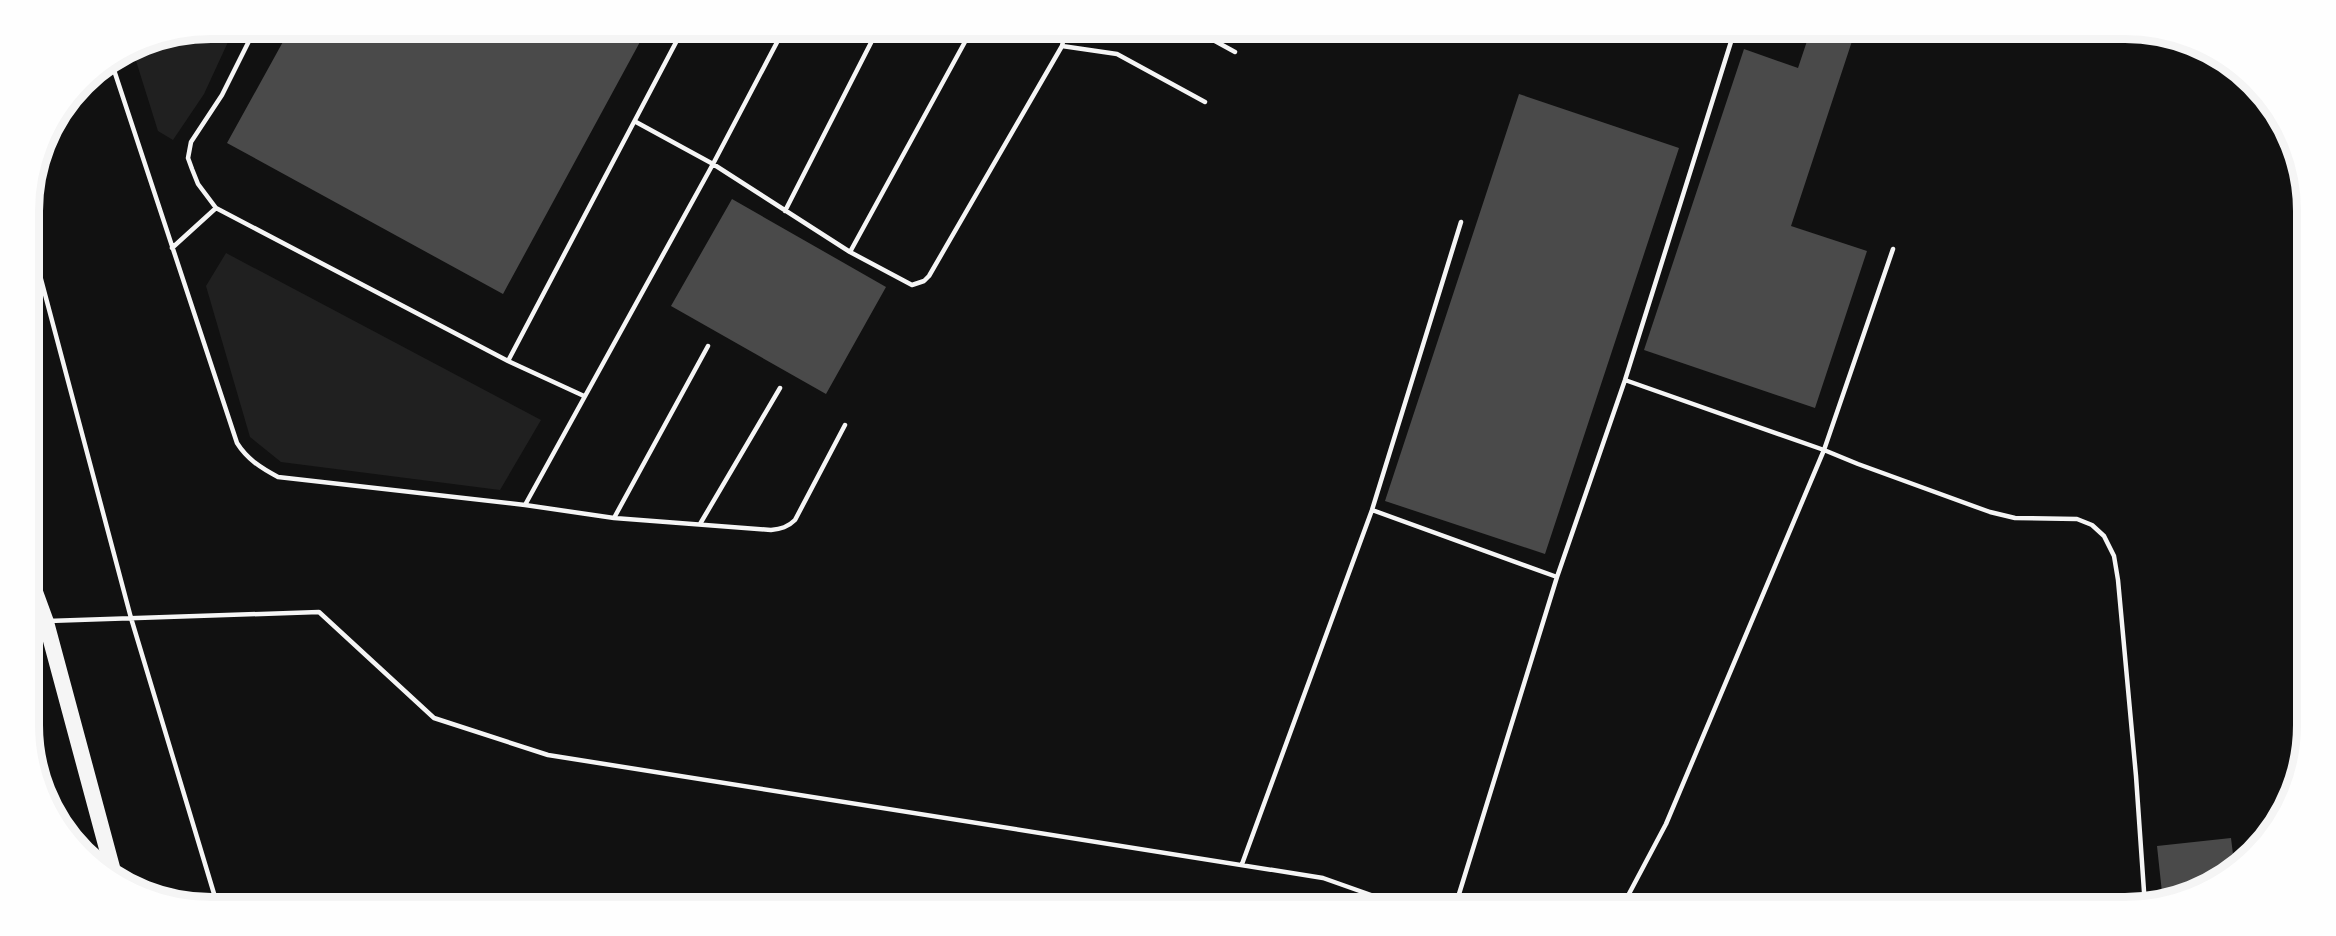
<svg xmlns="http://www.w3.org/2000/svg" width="2336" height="936" viewBox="0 0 2336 936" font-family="Inter,sans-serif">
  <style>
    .green { fill: #202020 }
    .building { fill: #4a4a4a }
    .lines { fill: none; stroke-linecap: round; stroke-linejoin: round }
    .service { stroke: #f5f5f5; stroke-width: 4.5 }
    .trunk { stroke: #f5f5f5; stroke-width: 16 }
    .rim { fill: none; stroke: #f5f5f5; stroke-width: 8 }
  </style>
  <rect width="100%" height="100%" fill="#111"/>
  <path class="green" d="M211,29H234L204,94L173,140L158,131L132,48L141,42Z
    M226,253L541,420L500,490L281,462L250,437L206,286Z"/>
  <path class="building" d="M290,29H647L503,294L227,143Z
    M1811,29H1856L1791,226L1867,251L1815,408L1644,350L1744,49L1798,68Z
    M1519,94L1679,148L1545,554L1385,501Z
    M732,199L886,287L826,394L671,306Z
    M2231,838L2235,871L2184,898L2163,902L2157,846Z"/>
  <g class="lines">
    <path class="service" d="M255,29L222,95L191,142L188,158L192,169L198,184L216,208L508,361L584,396
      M672,29L680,34
      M1193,29L1235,52
      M1062,46L1117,54L1205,102
      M111,61L237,443C247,459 261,468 278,477L525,505L713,164L784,29
      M636,122L713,164L850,252L912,285L924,281L929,276L1062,46L1064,37L1059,29
      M785,211L878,29
      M29,234L131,618L218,907
      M172,248L216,208
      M850,252L972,29
      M508,361L683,29
      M1625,380L1824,450L1858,464L1990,512L2015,518L2077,519L2092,525L2104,536L2114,556L2118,580L2136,776L2145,906
      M525,505L614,518L771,530C781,529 788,527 795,520L845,425
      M1372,510L1557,577
      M614,518L708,346
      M700,524L780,388
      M48,621L319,612L434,718L548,755L1323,878L1405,907
      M1242,864L1372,510L1461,222
      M1455,907L1557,577L1625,380L1735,29
      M1622,907L1666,824L1824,450L1893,249"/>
    <path class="trunk" d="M31,581L46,622L113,871
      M32,707L35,720L32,723"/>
  </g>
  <path d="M0 0H2336V936H0ZM211 39H2125A172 172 0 0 1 2297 211V725A172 172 0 0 1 2125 897H211A172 172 0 0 1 39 725V211A172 172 0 0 1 211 39Z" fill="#fefefe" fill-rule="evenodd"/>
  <path class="rim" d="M211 39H2125A172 172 0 0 1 2297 211V725A172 172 0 0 1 2125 897H211A172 172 0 0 1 39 725V211A172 172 0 0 1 211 39Z"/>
</svg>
